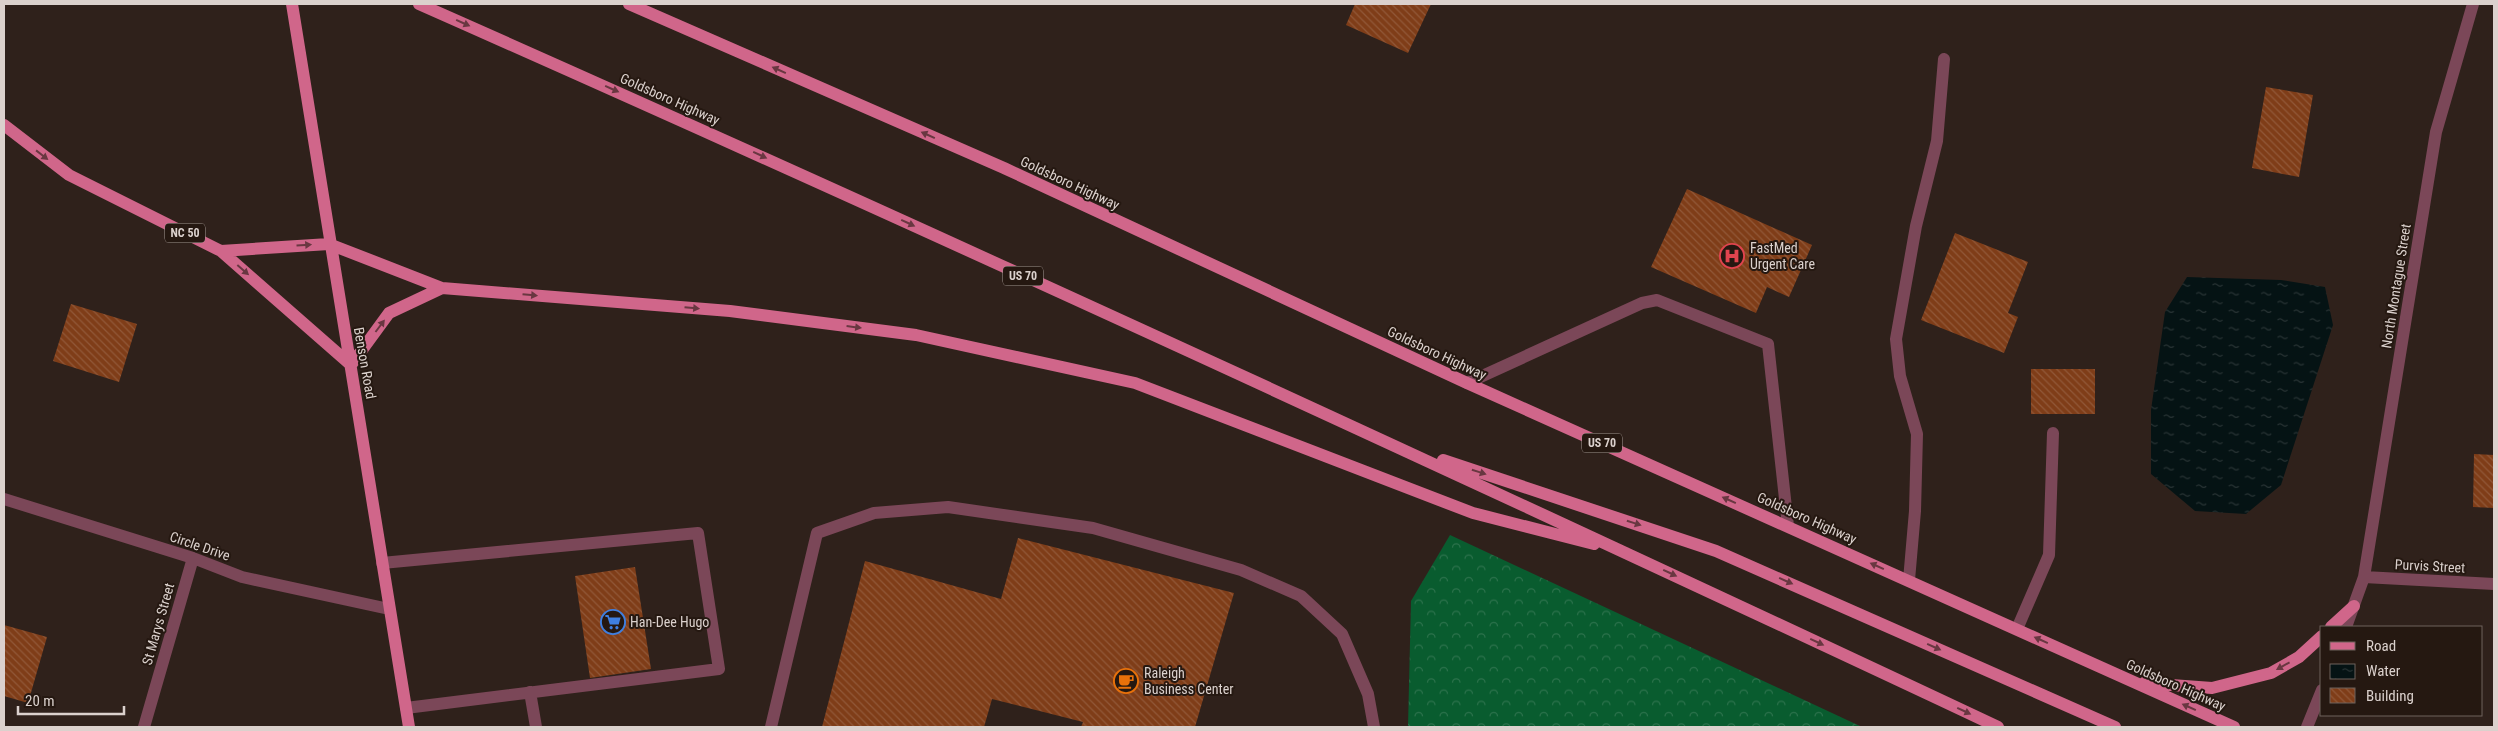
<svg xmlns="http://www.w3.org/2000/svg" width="2498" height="731" viewBox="0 0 2498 731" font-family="'Roboto Condensed',sans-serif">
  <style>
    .forest { fill: url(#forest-crowns) }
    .water { fill: url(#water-ripples) }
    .building { fill: url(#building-back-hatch) }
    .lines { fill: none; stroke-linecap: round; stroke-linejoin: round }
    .minor { stroke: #7b4758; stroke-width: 12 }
    .major { stroke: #d0668a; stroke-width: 12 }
    .oneway { fill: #693741 }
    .labels { text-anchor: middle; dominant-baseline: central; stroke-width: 4; stroke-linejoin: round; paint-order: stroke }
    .shield { fill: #251811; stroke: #a49a95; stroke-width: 1 }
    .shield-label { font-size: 12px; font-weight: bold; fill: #dbd1cd }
    .street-label { font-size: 14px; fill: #dbd1cd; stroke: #251811 }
    .poi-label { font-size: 14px; fill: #dbd1cd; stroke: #251811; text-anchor: start }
  </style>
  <defs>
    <pattern id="forest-crowns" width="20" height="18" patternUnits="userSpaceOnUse" patternTransform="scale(1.25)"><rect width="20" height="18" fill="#095c2f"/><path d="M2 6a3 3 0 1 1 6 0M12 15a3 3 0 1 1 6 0" fill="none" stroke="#2c724c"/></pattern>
    <pattern id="water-ripples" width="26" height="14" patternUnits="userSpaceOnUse" patternTransform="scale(1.25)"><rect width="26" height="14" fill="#051314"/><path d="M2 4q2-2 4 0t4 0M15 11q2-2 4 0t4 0" fill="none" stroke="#293435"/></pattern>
    <pattern id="building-back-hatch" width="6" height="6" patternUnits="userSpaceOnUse" patternTransform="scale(1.25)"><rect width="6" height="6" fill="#7f3d18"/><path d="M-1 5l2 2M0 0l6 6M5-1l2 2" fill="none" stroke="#915838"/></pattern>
  </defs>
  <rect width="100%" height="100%" fill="#2f211b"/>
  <path class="forest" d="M1450,535L1862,727H1408L1411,601Z"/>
  <path class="water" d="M2187,277L2281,280L2325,287L2333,325L2281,485L2246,514L2195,511L2151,474V410L2165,312Z"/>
  <path class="building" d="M1355,4H1431L1408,53L1346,25Z
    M2266,87L2313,95L2299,177L2252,168Z
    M1687,189L1812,245L1789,297L1767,287L1756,313L1651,267Z
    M1955,233L2028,262L2008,313L2018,317L2004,353L1921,320Z
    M71,304L137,324L119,382L53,361Z
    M2031,369H2095V414H2031Z
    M2474,454L2494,455V508L2473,507Z
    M1018,538L1234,593L1195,727H1081L1083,722L992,699L984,727H822L865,561L1001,599Z
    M635,567L651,669L590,678L575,576Z
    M4,625L47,637L28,703L4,696Z"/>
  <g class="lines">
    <path class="minor" d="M1467,383L1642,303L1657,300L1768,344L1788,526
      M4,499L193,558L242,577L389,609
      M382,563L698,533L719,669L406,708
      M2364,577L2494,584
      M1909,580L1915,511L1917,434L1900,376L1896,339L1916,226L1937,141L1944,59
      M2346,627L2364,577L2436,132L2473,4
      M2017,629L2049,555L2053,433
      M530,692L536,727
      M144,727L193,558
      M771,727L817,533L874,513L948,507L1093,528L1241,570L1301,596L1342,634L1368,694L1374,727
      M2307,727L2322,690"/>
    <path class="major" d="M292,4L409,727
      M419,4C948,238 1474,481 1998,727
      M629,4L1004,168L1467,383L2234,727
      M4,125L69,175L221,251L351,365
      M221,251L329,244L442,288
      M351,365L389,313L442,288L730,311L916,335L1135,383L1473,513L1594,544
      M1443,460L1716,551L2115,727
      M2331,627L2354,606
      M2144,683L2212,688L2271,673L2299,657L2322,636"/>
  </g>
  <defs><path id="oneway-solid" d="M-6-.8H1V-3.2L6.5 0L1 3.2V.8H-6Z" transform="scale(1.25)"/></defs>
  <g class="oneway">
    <use href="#oneway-solid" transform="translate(463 23) rotate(24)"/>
    <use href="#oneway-solid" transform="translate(779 70) rotate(-156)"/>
    <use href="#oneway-solid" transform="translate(612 89) rotate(24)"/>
    <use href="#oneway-solid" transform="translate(928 135) rotate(-156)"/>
    <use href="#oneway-solid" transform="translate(42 155) rotate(38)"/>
    <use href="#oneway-solid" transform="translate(760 155) rotate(25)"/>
    <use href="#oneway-solid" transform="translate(908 223) rotate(25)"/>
    <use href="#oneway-solid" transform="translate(304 245) rotate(-4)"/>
    <use href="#oneway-solid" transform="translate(243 270) rotate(41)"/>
    <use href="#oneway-solid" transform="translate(530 295) rotate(5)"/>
    <use href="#oneway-solid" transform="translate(692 308) rotate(5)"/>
    <use href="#oneway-solid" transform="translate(380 326) rotate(-53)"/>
    <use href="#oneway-solid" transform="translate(854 327) rotate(7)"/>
    <use href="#oneway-solid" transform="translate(1479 472) rotate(18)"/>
    <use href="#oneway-solid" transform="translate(1729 500) rotate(-156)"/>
    <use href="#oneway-solid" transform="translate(1634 523) rotate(18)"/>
    <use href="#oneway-solid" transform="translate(1877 566) rotate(-156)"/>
    <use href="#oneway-solid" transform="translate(1670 573) rotate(25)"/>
    <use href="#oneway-solid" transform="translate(1786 581) rotate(24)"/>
    <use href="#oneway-solid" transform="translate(2041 640) rotate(-156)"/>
    <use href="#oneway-solid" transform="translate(1817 642) rotate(25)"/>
    <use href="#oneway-solid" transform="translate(1934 647) rotate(24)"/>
    <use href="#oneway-solid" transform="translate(2283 666) rotate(151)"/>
    <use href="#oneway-solid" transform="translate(2189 707) rotate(-156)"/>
    <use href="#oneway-solid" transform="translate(1964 711) rotate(25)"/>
  </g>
  <defs>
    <symbol id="hospital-ring" viewBox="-11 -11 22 22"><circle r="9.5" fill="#251811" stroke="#e0444e" stroke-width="1.5"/><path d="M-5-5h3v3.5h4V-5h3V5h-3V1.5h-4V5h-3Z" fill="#e0444e"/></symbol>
    <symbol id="supermarket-ring" viewBox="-11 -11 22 22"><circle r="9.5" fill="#251811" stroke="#3f7fe0" stroke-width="1.5"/><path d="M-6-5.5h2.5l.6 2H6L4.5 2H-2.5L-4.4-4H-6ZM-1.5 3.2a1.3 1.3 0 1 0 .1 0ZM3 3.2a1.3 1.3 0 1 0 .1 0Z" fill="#3f7fe0"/></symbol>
    <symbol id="cafe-ring" viewBox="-11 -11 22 22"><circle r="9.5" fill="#251811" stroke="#e8710a" stroke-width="1.5"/><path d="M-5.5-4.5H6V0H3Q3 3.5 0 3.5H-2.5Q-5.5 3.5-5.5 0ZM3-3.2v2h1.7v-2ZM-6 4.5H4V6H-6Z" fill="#e8710a"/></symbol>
  </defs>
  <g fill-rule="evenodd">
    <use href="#hospital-ring" x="1718" y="242" width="28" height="28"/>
    <use href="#supermarket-ring" x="599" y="608" width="28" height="28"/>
    <use href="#cafe-ring" x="1112" y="667" width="28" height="28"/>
  </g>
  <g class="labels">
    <g class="shield">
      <rect x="165" y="223.5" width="40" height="19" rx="4"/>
      <rect x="1003" y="266.5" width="40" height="19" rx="4"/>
      <rect x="1582" y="433.5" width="40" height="19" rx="4"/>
    </g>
    <g class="shield-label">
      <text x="185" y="233">NC 50</text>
      <text x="1023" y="276">US 70</text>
      <text x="1602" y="443">US 70</text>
    </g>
    <g class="street-label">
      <text transform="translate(670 99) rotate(24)">Goldsboro Highway</text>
      <text transform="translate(1070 183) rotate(25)">Goldsboro Highway</text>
      <text transform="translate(2396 286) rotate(-81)">North Montague Street</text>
      <text transform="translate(1437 353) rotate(25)">Goldsboro Highway</text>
      <text transform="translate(365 363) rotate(80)">Benson Road</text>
      <text transform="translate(1807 518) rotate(24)">Goldsboro Highway</text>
      <text transform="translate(200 546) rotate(19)">Circle Drive</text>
      <text transform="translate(2430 566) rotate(3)">Purvis Street</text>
      <text transform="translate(158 624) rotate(-74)">St Marys Street</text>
      <text transform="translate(2176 685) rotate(24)">Goldsboro Highway</text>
    </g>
    <g class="poi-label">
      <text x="1750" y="248">FastMed<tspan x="1750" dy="16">Urgent Care</tspan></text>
      <text x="630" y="622">Han-Dee Hugo</text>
      <text x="1144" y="673">Raleigh<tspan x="1144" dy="16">Business Center</tspan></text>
    </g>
  </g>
  <rect width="2498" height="731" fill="none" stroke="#dbd1cd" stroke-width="10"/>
  <rect x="2320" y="626" width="162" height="90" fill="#251811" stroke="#6e625c"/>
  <rect x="2330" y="642" width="25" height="8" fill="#d0668a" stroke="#6e625c"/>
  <text x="2366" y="651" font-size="15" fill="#dbd1cd">Road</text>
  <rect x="2330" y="664" width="25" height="15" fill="url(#water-ripples)" stroke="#6e625c"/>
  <text x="2366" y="676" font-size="15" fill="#dbd1cd">Water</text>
  <rect x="2330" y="688" width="25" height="15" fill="url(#building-back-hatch)" stroke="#6e625c"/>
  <text x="2366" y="701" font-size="15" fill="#dbd1cd">Building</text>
  <path d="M18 706v8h106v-8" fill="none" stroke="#dbd1cd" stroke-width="2.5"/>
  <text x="25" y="706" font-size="15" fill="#dbd1cd" stroke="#251811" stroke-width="4" paint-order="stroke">20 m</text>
</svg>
